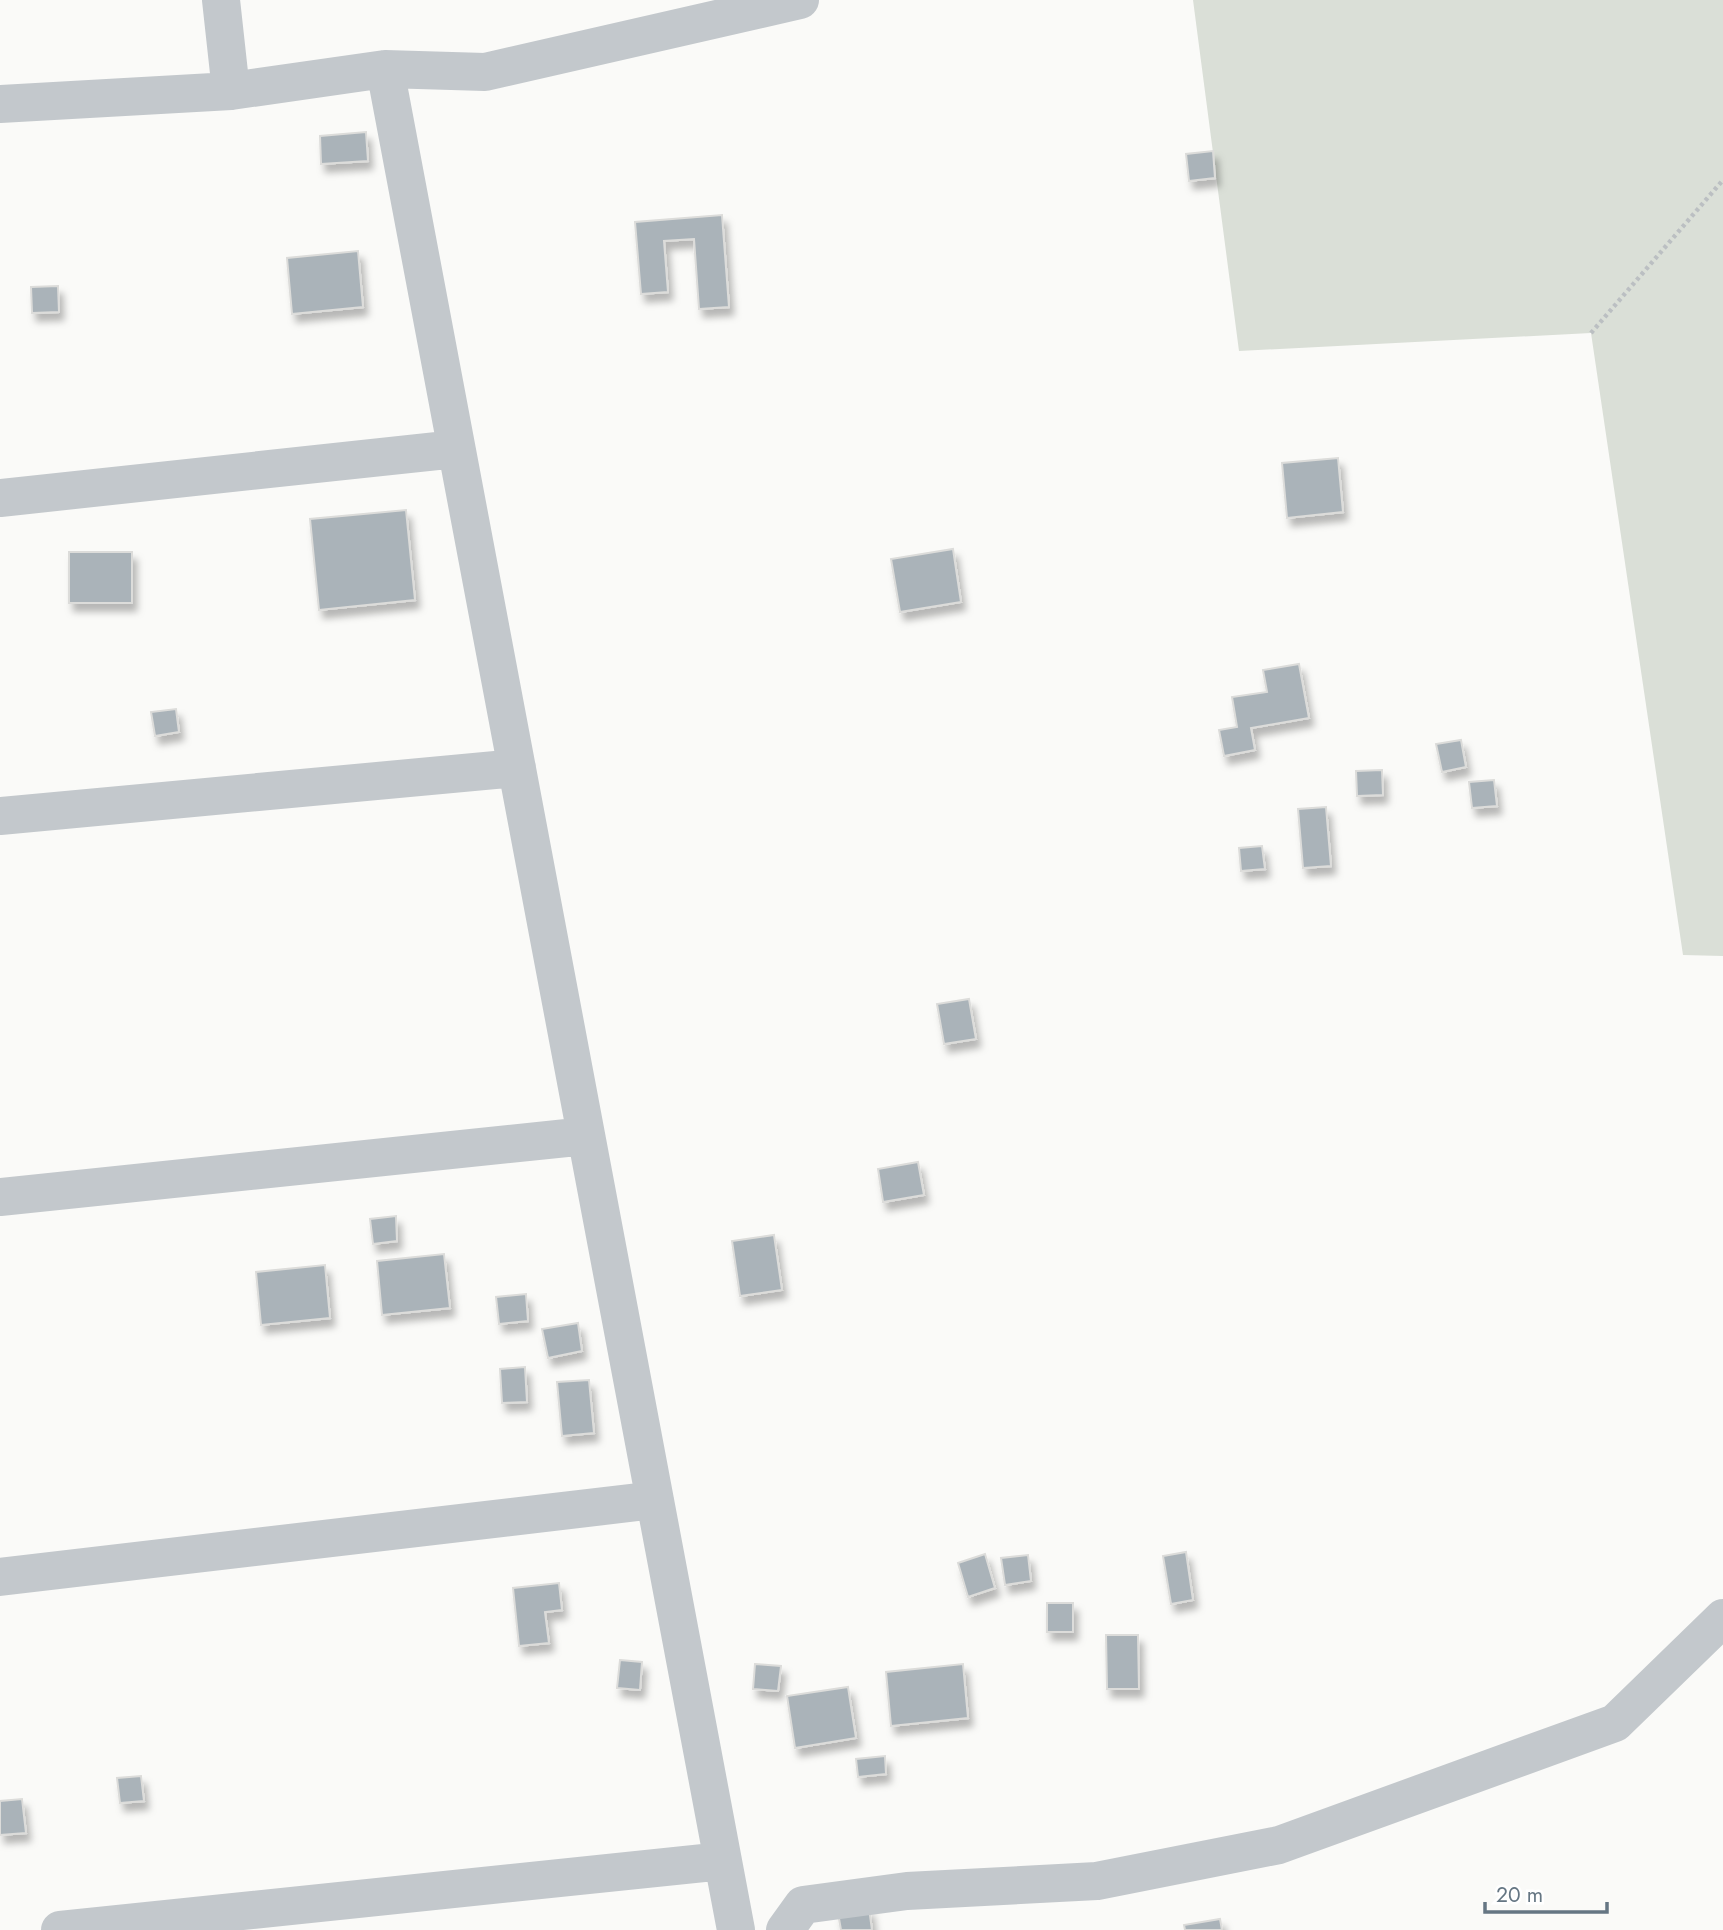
<svg xmlns="http://www.w3.org/2000/svg" width="1723" height="1930" viewBox="0 0 1723 1930" font-family="Jost,sans-serif">
  <style>
    .grass { fill: #dadfd7 }
    .building { fill: #aab3b9; stroke: #dcdcda; stroke-width: 2; filter: url(#shadow) }
    .lines { fill: none; stroke-linecap: round; stroke-linejoin: round }
    .path { stroke: #bbbfc2; stroke-width: 4.5; stroke-dasharray: 3.5 3.5; stroke-linecap: butt }
    .minor { stroke: #c3c8cc; stroke-width: 38 }
  </style>
  <defs>
    <filter id="shadow"><feDropShadow dx="4.5" dy="8" stdDeviation="3.5" flood-color="#0004"/></filter>
  </defs>
  <rect width="100%" height="100%" fill="#fafaf8"/>
  <path class="grass" d="M1193,0H1723V956L1683,955L1591,333L1239,351Z"/>
  <path class="building" d="M366,132L368,161L321,164L320,136Z
    M1213,151L1215,178L1189,181L1186,154Z
    M722,215L729,307L699,309L694,239L664,241L668,292L641,294L635,222Z
    M358,251L363,307L292,314L287,258Z
    M58,286L59,312L32,313L31,287Z
    M1338,458L1343,512L1287,518L1282,463Z
    M406,510L415,600L319,610L310,519Z
    M953,549L961,602L900,612L891,559Z
    M69,552H132V603H69Z
    M1299,664L1309,718L1251,728L1255,750L1224,756L1219,730L1237,727L1232,697L1267,692L1263,670Z
    M176,709L179,732L155,736L151,712Z
    M1461,740L1466,767L1442,772L1436,744Z
    M1382,770L1383,795L1357,796L1356,771Z
    M1494,780L1497,806L1472,808L1469,782Z
    M1326,807L1331,866L1303,868L1298,809Z
    M1262,846L1265,869L1241,871L1239,848Z
    M969,999L976,1039L944,1044L937,1004Z
    M918,1162L924,1195L883,1202L878,1169Z
    M396,1216L397,1241L373,1244L370,1219Z
    M774,1235L782,1290L740,1296L732,1241Z
    M444,1254L450,1308L382,1315L377,1261Z
    M325,1265L330,1318L261,1325L256,1272Z
    M526,1294L528,1321L499,1324L496,1297Z
    M578,1323L582,1351L548,1358L542,1329Z
    M525,1367L527,1402L502,1403L500,1369Z
    M589,1380L594,1433L562,1436L557,1382Z
    M1186,1552L1193,1600L1171,1604L1163,1556Z
    M985,1554L995,1588L968,1597L958,1563Z
    M1028,1555L1031,1581L1005,1585L1001,1558Z
    M559,1583L562,1610L545,1612L549,1643L519,1646L513,1588Z
    M1047,1603H1073V1632H1047Z
    M1106,1635H1138L1139,1689H1107Z
    M620,1660L642,1662L640,1690L617,1688Z
    M755,1664L781,1666L778,1691L753,1689Z
    M963,1664L968,1718L891,1726L886,1672Z
    M848,1687L856,1738L795,1748L787,1696Z
    M885,1756L886,1774L858,1777L856,1759Z
    M141,1776L144,1801L120,1803L117,1778Z
    M22,1799L26,1833L0,1835V1801Z
    M869,1908L872,1930H841L838,1913Z
    M1220,1919L1222,1930H1185L1184,1925Z"/>
  <g class="lines">
    <path class="path" d="M1591,333L1723,180"/>
    <path class="minor" d="M221,0L231,91
      M385,69L736,1930
      M0,104L231,91L385,69L485,72L800,0
      M0,498L456,449
      M0,816L517,768
      M0,1197L586,1136
      M0,1577L655,1500
      M60,1930L723,1861
      M785,1930L803,1905L907,1891L1097,1881L1279,1845L1615,1723L1723,1618"/>
  </g>
  <path d="M1485 1902v10h122v-10" fill="none" stroke="#657683" stroke-width="3.5"/>
  <text x="1496" y="1902" font-size="21" fill="#657683" stroke="#ffffff" stroke-width="5" paint-order="stroke">20 m</text>
</svg>
